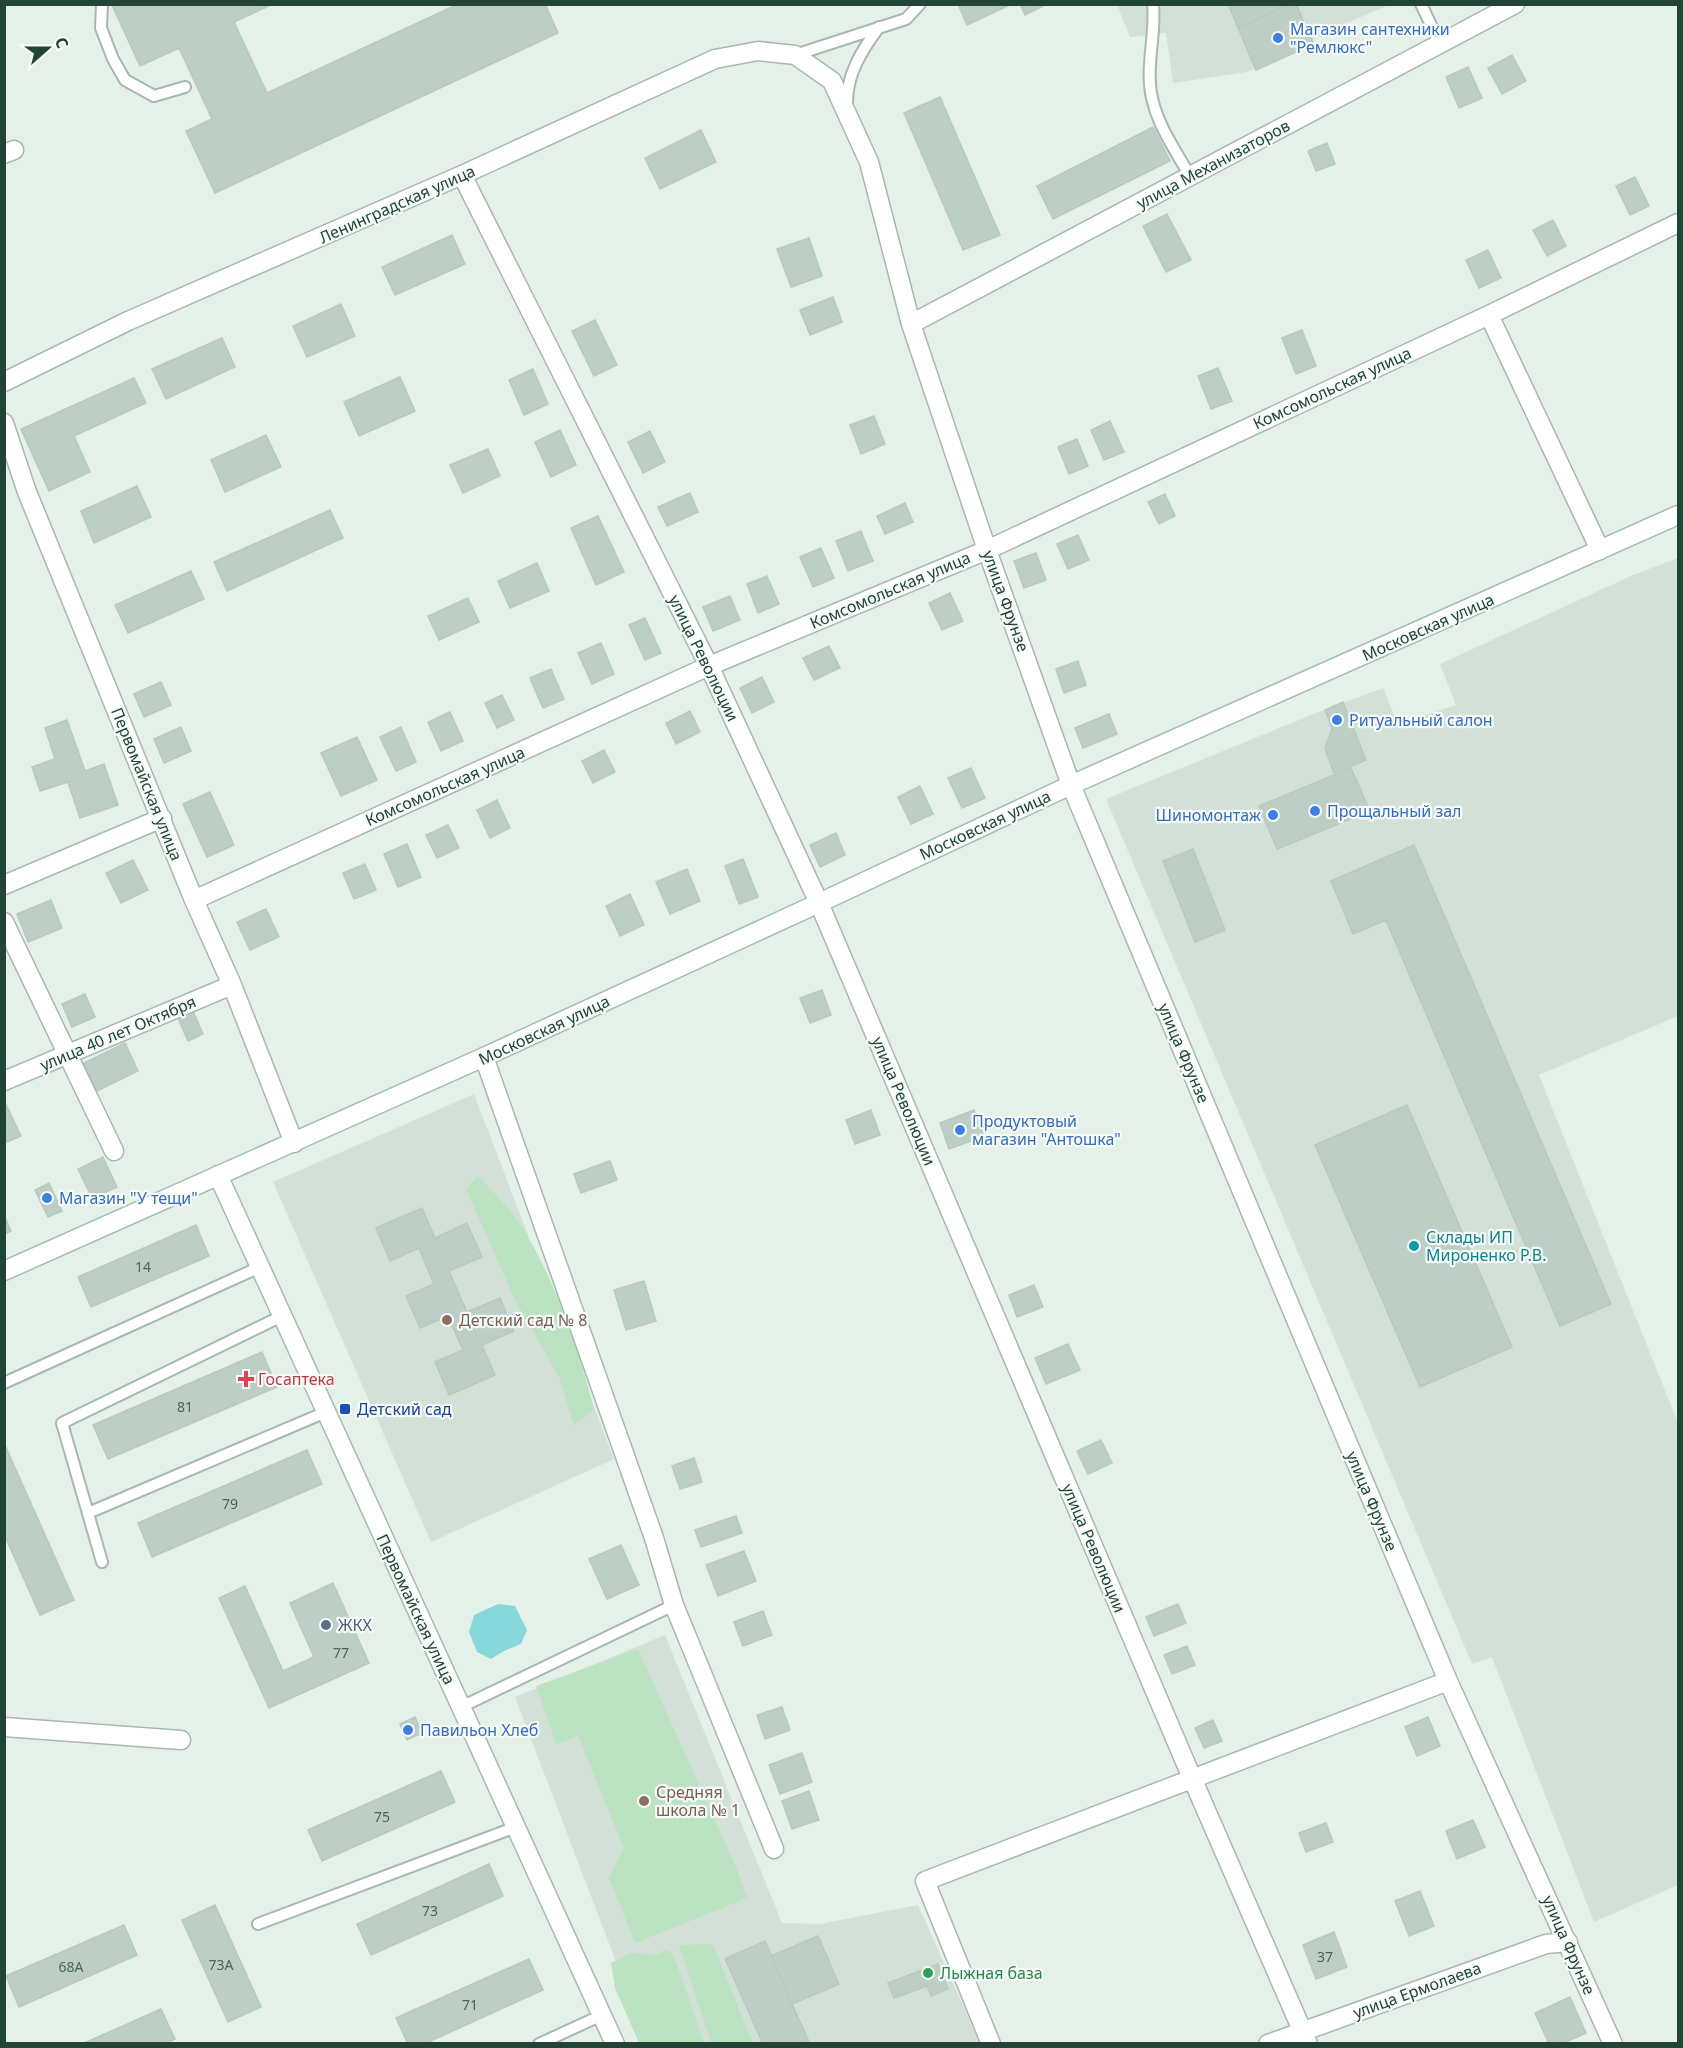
<svg xmlns="http://www.w3.org/2000/svg" width="1683" height="2048" viewBox="0 0 1683 2048" font-family="'Noto Sans',sans-serif">
  <style>
    .built { fill: #d3e0d8 }
    .green { fill: #bbe3c1 }
    .water { fill: #87d8da }
    .building { fill: #bccec5; stroke: #b6cabf; stroke-width: 1.5 }
    .lines { fill: none; stroke-linecap: round; stroke-linejoin: round }
    .lane-casing { stroke: #a6b9b0; stroke-width: 14 }
    .street-casing { stroke: #a6b9b0; stroke-width: 21 }
    .secondary-casing { stroke: #a2bdb0; stroke-width: 21 }
    .lane { stroke: #fff; stroke-width: 10 }
    .street { stroke: #fff; stroke-width: 18 }
    .secondary { stroke: #fff; stroke-width: 18 }
    .shop-dot { fill: #3f7fe0; stroke: #f6fbf8; stroke-width: 2 }
    .culture-dot { fill: #0f9aa8; stroke: #f6fbf8; stroke-width: 2 }
    .education-dot { fill: #8d6e63; stroke: #f6fbf8; stroke-width: 2 }
    .health-dot { fill: #e0444e; stroke: #f6fbf8; stroke-width: 2 }
    .transit-dot { fill: #1a4fb4; stroke: #f6fbf8; stroke-width: 2 }
    .service-dot { fill: #5c6f8a; stroke: #f6fbf8; stroke-width: 2 }
    .leisure-dot { fill: #2e9e5b; stroke: #f6fbf8; stroke-width: 2 }
    .labels { text-anchor: middle; dominant-baseline: central; stroke-width: 4.5; stroke-linejoin: round; paint-order: stroke }
    .number-label { font-size: 14px; fill: #48665a }
    .shop-label { font-size: 16px; fill: #366cbe; stroke: #f6fbf8; text-anchor: start }
    .street-label { font-size: 16px; fill: #214436; stroke: #f6fbf8 }
    .culture-label { font-size: 16px; fill: #0d838f; stroke: #f6fbf8; text-anchor: start }
    .education-label { font-size: 16px; fill: #785e54; stroke: #f6fbf8; text-anchor: start }
    .health-label { font-size: 16px; fill: #be3a42; stroke: #f6fbf8; text-anchor: start }
    .transit-label { font-size: 16px; fill: #164399; stroke: #f6fbf8; text-anchor: start }
    .service-label { font-size: 16px; fill: #4e5e75; stroke: #f6fbf8; text-anchor: start }
    .leisure-label { font-size: 16px; fill: #27864d; stroke: #f6fbf8; text-anchor: start }
  </style>
  <rect width="100%" height="100%" fill="#e5f0e9"/>
  <path class="built" d="M1117,5H1389L1333,29L1247,72L1173,83L1166,33L1130,37Z
    M1678,558V1016L1539,1075L1678,1423V1885L1594,1922L1492,1657L1472,1664L1106,799L1316,713L1383,688L1398,724L1456,705L1440,664L1633,575Z
    M474,1094L614,1459L431,1542L273,1182Z
    M665,1635L782,1923L820,1924L918,1905L980,2043H647L515,1697Z"/>
  <path class="green" d="M478,1176C490,1189 504,1202 515,1217C551,1267 579,1350 594,1409L574,1425L559,1377L516,1302L466,1189Z
    M638,1649L738,1872L747,1898L635,1943L609,1878L624,1848L578,1736L556,1744L536,1686Z
    M713,1944V1945L753,2043H711L679,1945Z
    M667,1950L674,1956L704,2043H639L615,1988L611,1963L631,1953L655,1955Z"/>
  <path class="water" d="M498,1604L515,1606L527,1630L521,1644L504,1651L491,1659L477,1652L469,1632L474,1615Z"/>
  <path class="building" d="M273,4L234,22L267,93L458,4H545L558,33L215,193L186,131L212,119L179,48L140,66L112,5Z
    M958,4H1012L967,25Z
    M1020,4H1047L1025,15Z
    M1228,4H1291L1238,28Z
    M1291,4H1296L1314,44L1256,70L1238,28Z
    M1512,55L1526,81L1502,94L1488,68Z
    M1468,67L1482,98L1459,108L1446,77Z
    M940,97L1000,235L963,250L904,113Z
    M1153,127L1170,161L1053,219L1037,186Z
    M701,130L716,162L660,189L645,158Z
    M1327,143L1335,164L1316,171L1308,151Z
    M1635,177L1649,206L1630,215L1616,186Z
    M1167,214L1191,260L1166,272L1143,226Z
    M1553,220L1566,246L1547,256L1533,230Z
    M452,235L465,264L395,295L382,267Z
    M809,238L822,276L791,287L777,249Z
    M1488,250L1501,278L1479,288L1466,260Z
    M833,297L842,322L810,335L800,310Z
    M341,304L355,336L307,357L293,326Z
    M595,320L617,365L594,376L572,331Z
    M1302,330L1316,366L1296,374L1282,338Z
    M222,338L235,367L166,399L152,369Z
    M1218,368L1232,401L1211,409L1198,376Z
    M533,369L548,404L524,415L509,380Z
    M400,377L415,411L359,436L344,402Z
    M134,378L146,403L74,436L90,472L49,491L21,429Z
    M874,416L885,444L861,454L850,425Z
    M1110,421L1124,452L1104,460L1091,430Z
    M560,430L576,465L551,477L535,442Z
    M650,431L665,462L643,473L628,442Z
    M266,435L281,467L225,492L211,460Z
    M1077,439L1088,466L1069,474L1058,447Z
    M488,449L500,476L463,493L450,465Z
    M137,486L151,517L94,543L81,511Z
    M690,493L698,512L667,526L658,507Z
    M1165,494L1175,516L1159,524L1148,502Z
    M905,503L913,522L885,534L877,516Z
    M330,510L343,538L227,591L214,562Z
    M598,516L624,572L596,585L571,528Z
    M861,531L873,561L848,571L836,541Z
    M1078,535L1089,560L1068,569L1057,544Z
    M821,548L834,578L813,587L800,557Z
    M1036,553L1046,580L1024,588L1014,561Z
    M537,563L549,591L510,608L498,581Z
    M191,571L204,599L128,633L115,605Z
    M767,576L779,604L758,613L747,584Z
    M950,593L963,621L942,630L929,603Z
    M730,596L740,620L713,631L703,607Z
    M468,598L479,622L439,640L428,616Z
    M645,618L661,653L645,660L629,625Z
    M601,643L614,674L592,684L578,653Z
    M829,646L840,668L814,680L803,658Z
    M1078,661L1086,685L1064,693L1056,669Z
    M551,669L564,699L543,708L530,678Z
    M762,677L774,702L752,713L740,688Z
    M161,682L171,705L144,717L134,694Z
    M502,695L514,720L497,728L485,703Z
    M1343,702L1366,760L1334,773L1325,749L1332,728L1325,710Z
    M690,711L700,732L676,744L666,723Z
    M450,712L463,741L441,751L428,722Z
    M1109,714L1117,734L1083,748L1075,728Z
    M67,720L85,771L104,764L118,805L80,818L68,782L40,791L32,767L55,759L45,728Z
    M181,727L191,751L164,763L154,739Z
    M401,727L416,762L396,771L380,737Z
    M357,737L377,780L341,796L321,753Z
    M604,750L615,772L593,783L582,761Z
    M971,768L985,798L962,808L948,778Z
    M1351,768L1370,811L1277,849L1259,806Z
    M920,786L933,814L911,824L898,797Z
    M210,792L234,845L207,857L183,804Z
    M497,800L510,828L490,838L477,810Z
    M448,825L459,848L437,858L426,835Z
    M836,833L845,855L820,867L810,845Z
    M407,844L421,877L398,887L384,854Z
    M1414,845L1611,1304L1560,1326L1386,920L1353,934L1331,881Z
    M1193,849L1225,930L1195,942L1163,861Z
    M743,859L758,897L739,904L725,866Z
    M133,860L148,890L121,903L106,873Z
    M365,864L376,890L354,899L343,873Z
    M687,869L700,901L670,914L656,882Z
    M630,894L644,925L620,936L606,906Z
    M51,900L62,928L28,942L17,914Z
    M266,909L279,937L250,950L237,922Z
    M822,990L831,1015L810,1023L800,998Z
    M85,994L95,1017L72,1027L62,1004Z
    M192,1009L203,1034L188,1041L177,1016Z
    M125,1043L138,1071L97,1091L84,1063Z
    M4,1100L21,1136L7,1142L4,1135Z
    M1407,1105L1512,1347L1420,1387L1315,1145Z
    M871,1110L880,1135L855,1144L846,1120Z
    M974,1110L984,1136L949,1149L940,1123Z
    M103,1157L117,1187L92,1198L78,1169Z
    M610,1161L617,1180L581,1193L574,1174Z
    M49,1183L62,1211L48,1217L35,1190Z
    M422,1208L435,1238L467,1223L482,1257L449,1271L467,1312L500,1298L514,1331L482,1345L495,1375L449,1395L435,1362L463,1350L448,1316L420,1328L406,1296L434,1284L419,1248L390,1261L376,1228Z
    M4,1215L11,1231L4,1234Z
    M196,1225L209,1256L91,1307L78,1277Z
    M644,1281L656,1321L626,1330L614,1290Z
    M1034,1285L1043,1307L1017,1317L1009,1295Z
    M1068,1344L1080,1370L1046,1384L1035,1358Z
    M262,1352L277,1387L108,1459L93,1425Z
    M1101,1440L1112,1463L1088,1474L1077,1451Z
    M4,1443L74,1600L40,1615L4,1534Z
    M307,1450L322,1484L152,1557L138,1523Z
    M694,1458L702,1482L680,1489L672,1466Z
    M736,1516L742,1533L701,1547L695,1530Z
    M621,1545L639,1585L607,1599L589,1559Z
    M744,1551L756,1581L718,1596L706,1565Z
    M333,1583L369,1663L269,1708L219,1598L245,1586L283,1671L314,1657L290,1603Z
    M1178,1604L1186,1623L1154,1636L1146,1617Z
    M763,1611L772,1635L743,1646L734,1622Z
    M1187,1646L1195,1665L1172,1674L1164,1655Z
    M782,1707L790,1730L765,1739L757,1715Z
    M415,1717L422,1733L407,1740L400,1724Z
    M1428,1717L1440,1746L1417,1756L1405,1727Z
    M1213,1720L1222,1741L1204,1748L1195,1728Z
    M802,1753L812,1782L780,1794L769,1765Z
    M441,1771L455,1802L322,1861L308,1830Z
    M809,1791L819,1820L792,1829L782,1801Z
    M1473,1820L1485,1847L1457,1859L1446,1831Z
    M1326,1823L1333,1842L1306,1852L1299,1833Z
    M489,1864L503,1896L371,1955L357,1924Z
    M1420,1891L1434,1926L1409,1936L1395,1901Z
    M215,1905L261,2007L228,2022L182,1920Z
    M124,1925L137,1955L19,2007L6,1976Z
    M1334,1932L1347,1967L1316,1979L1303,1945Z
    M818,1936L839,1984L792,2004L771,1956Z
    M765,1941L792,2004L810,2044H763L725,1959Z
    M529,1959L543,1990L424,2044H408L396,2018Z
    M938,1964L948,1989L931,1996L927,1986L894,1998L888,1983Z
    M1570,1997L1586,2033L1561,2044H1549L1535,2013Z
    M161,2009L175,2039L165,2044H82Z"/>
  <g class="lines">
    <defs>
      <path id="lane" d="M102,4L101,28L113,59L125,80L154,96L185,87
        M1153,4C1156,34 1146,64 1151,93C1156,123 1175,150 1190,176
        M1421,4L1440,44
        M795,55L906,19L920,4
        M847,105C846,75 862,50 879,27
        M4,1383L260,1267
        M88,1513L326,1412
        M102,1562L62,1423L282,1316
        M461,1707L674,1605
        M258,1924L516,1827
        M539,2044L602,2015"/>
      <path id="street" d="M4,154L14,150
        M462,175L709,666L819,903L1192,1778L1308,2044
        M1489,315L1600,550
        M911,324L1515,4
        M4,382L128,321L462,175L715,59L758,51L795,55L832,81L869,162L911,324L987,550L1071,785L1448,1681L1613,2044
        M4,423L27,492L194,900L232,985L294,1143
        M4,885L162,818
        M194,900L709,666L987,550L1489,315L1678,223
        M4,922L114,1151
        M484,1057L654,1538L674,1605L774,1849
        M4,1081L232,985
        M4,1727L181,1740
        M991,2044L925,1881L1448,1681
        M1268,2044L1546,1944L1568,1942"/>
      <path id="secondary" d="M218,1175L615,2044
        M4,1271L484,1057L819,903L1071,785L1678,515"/>
    </defs>
    <use href="#lane" class="lane-casing"/>
    <use href="#street" class="street-casing"/>
    <use href="#secondary" class="secondary-casing"/>
    <use href="#lane" class="lane"/>
    <use href="#street" class="street"/>
    <use href="#secondary" class="secondary"/>
  </g>
  <g class="shop-dot">
    <circle cx="1278" cy="38" r="6"/>
    <circle cx="1337" cy="720" r="6"/>
    <circle cx="1315" cy="811" r="6"/>
    <circle cx="1273" cy="815" r="6"/>
    <circle cx="960" cy="1130" r="6"/>
    <circle cx="47" cy="1198" r="6"/>
    <circle cx="408" cy="1730" r="6"/>
  </g>
  <circle class="culture-dot" cx="1414" cy="1246" r="6"/>
  <g class="education-dot">
    <circle cx="447" cy="1320" r="6"/>
    <circle cx="644" cy="1801" r="6"/>
  </g>
  <path class="health-dot" d="M243 1370h6v6h6v6h-6v6h-6v-6h-6v-6h6z"/>
  <rect class="transit-dot" x="339" y="1403" width="12" height="12" rx="3"/>
  <circle class="service-dot" cx="326" cy="1625" r="6"/>
  <circle class="leisure-dot" cx="928" cy="1973" r="6"/>
  <g class="labels">
    <g class="number-label">
      <text x="143" y="1266">14</text>
      <text x="185" y="1406">81</text>
      <text x="230" y="1503">79</text>
      <text x="341" y="1652">77</text>
      <text x="382" y="1816">75</text>
      <text x="430" y="1910">73</text>
      <text x="1325" y="1956">37</text>
      <text x="221" y="1964">73А</text>
      <text x="71" y="1966">68А</text>
      <text x="470" y="2004">71</text>
    </g>
    <g class="shop-label">
      <text x="1290" y="29">Магазин сантехники<tspan x="1290" dy="18">"Ремлюкс"</tspan></text>
      <text x="1349" y="720">Ритуальный салон</text>
      <text x="1327" y="811">Прощальный зал</text>
      <text x="1261" y="815" text-anchor="end">Шиномонтаж</text>
      <text x="972" y="1121">Продуктовый<tspan x="972" dy="18">магазин "Антошка"</tspan></text>
      <text x="59" y="1198">Магазин "У тещи"</text>
      <text x="420" y="1730">Павильон Хлеб</text>
    </g>
    <g class="street-label">
      <text transform="translate(1213 164) rotate(-28)">улица Механизаторов</text>
      <text transform="translate(397 204) rotate(-24)">Ленинградская улица</text>
      <text transform="translate(1332 388) rotate(-25)">Комсомольская улица</text>
      <text transform="translate(890 590) rotate(-23)">Комсомольская улица</text>
      <text transform="translate(1006 601) rotate(70)">улица Фрунзе</text>
      <text transform="translate(1428 627) rotate(-24)">Московская улица</text>
      <text transform="translate(704 658) rotate(64)">улица Революции</text>
      <text transform="translate(147 784) rotate(68)">Первомайская улица</text>
      <text transform="translate(445 786) rotate(-24)">Комсомольская улица</text>
      <text transform="translate(985 825) rotate(-25)">Московская улица</text>
      <text transform="translate(544 1030) rotate(-25)">Московская улица</text>
      <text transform="translate(118 1033) rotate(-23)">улица 40 лет Октября</text>
      <text transform="translate(1184 1053) rotate(67)">улица Фрунзе</text>
      <text transform="translate(904 1101) rotate(67)">улица Революции</text>
      <text transform="translate(1372 1501) rotate(67)">улица Фрунзе</text>
      <text transform="translate(1094 1548) rotate(67)">улица Революции</text>
      <text transform="translate(416 1609) rotate(65)">Первомайская улица</text>
      <text transform="translate(1569 1945) rotate(66)">улица Фрунзе</text>
      <text transform="translate(1417 1990) rotate(-20)">улица Ермолаева</text>
    </g>
    <g class="culture-label">
      <text x="1426" y="1237">Склады ИП<tspan x="1426" dy="18">Мироненко Р.В.</tspan></text>
    </g>
    <g class="education-label">
      <text x="459" y="1320">Детский сад № 8</text>
      <text x="656" y="1792">Средняя<tspan x="656" dy="18">школа № 1</tspan></text>
    </g>
    <g class="health-label">
      <text x="258" y="1379">Госаптека</text>
    </g>
    <g class="transit-label">
      <text x="357" y="1409">Детский сад</text>
    </g>
    <g class="service-label">
      <text x="338" y="1625">ЖКХ</text>
    </g>
    <g class="leisure-label">
      <text x="940" y="1973">Лыжная база</text>
    </g>
  </g>
  <rect width="1683" height="2048" fill="none" stroke="#214436" stroke-width="12"/>
  <g transform="translate(48 48) rotate(69)" stroke="#f6fbf8" stroke-width="4.5" paint-order="stroke">
  <path d="M0-4.5L10 22L0 15L-10 22Z" fill="#214436"/>
  <text y="-9" font-size="16" font-weight="bold" text-anchor="middle" fill="#214436">С</text>
  </g>
</svg>
